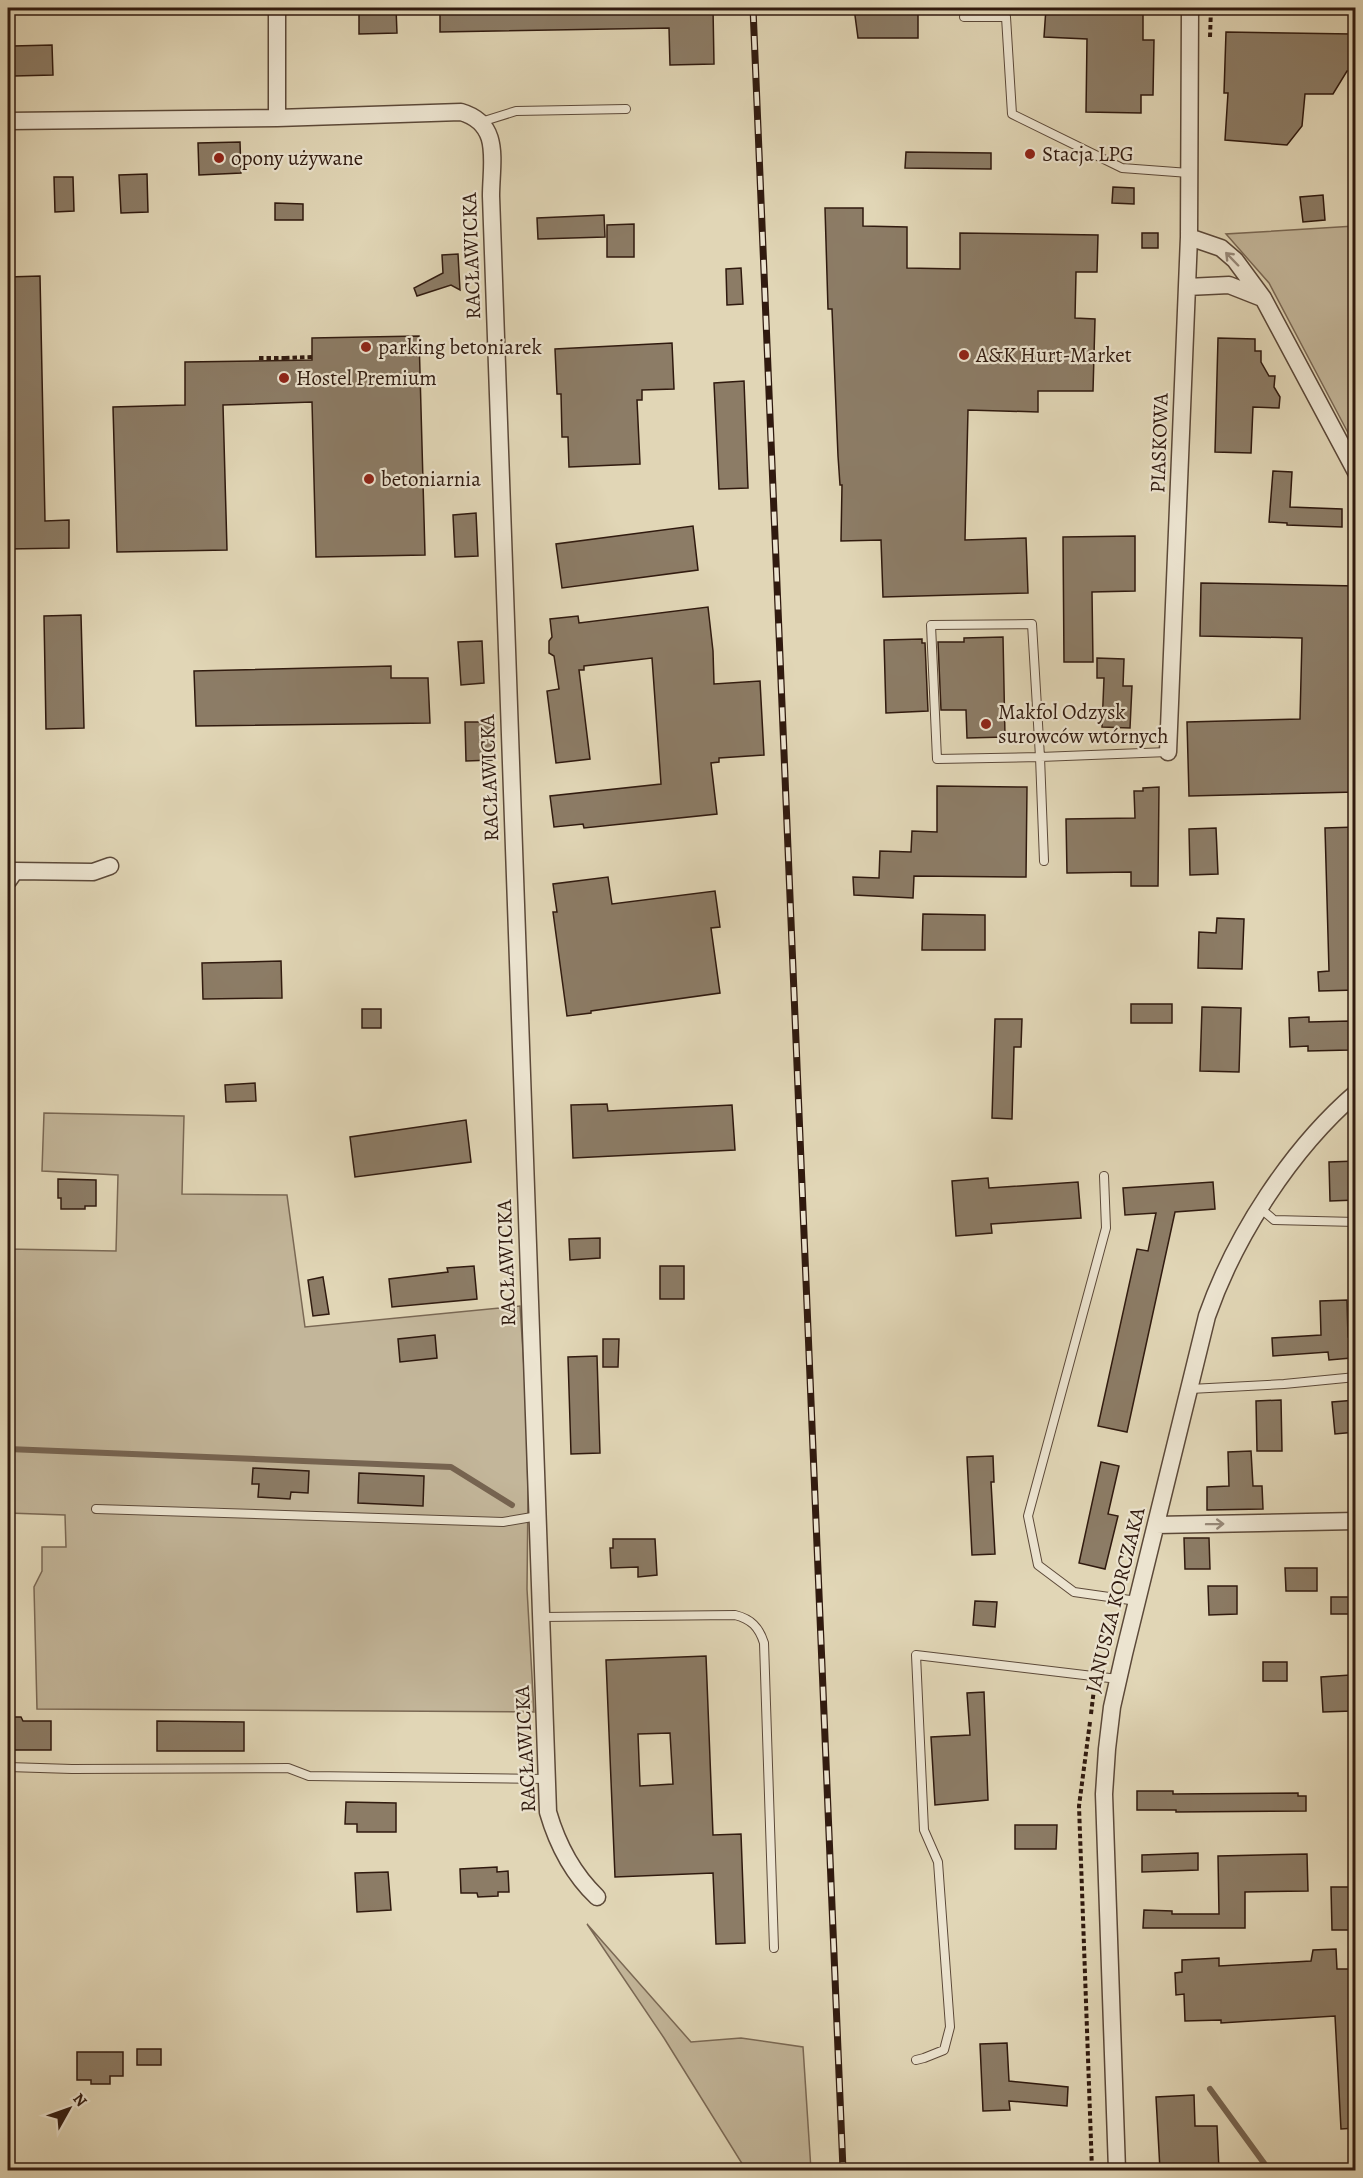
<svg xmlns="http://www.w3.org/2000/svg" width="1363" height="2178" viewBox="0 0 1363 2178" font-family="Alegreya,serif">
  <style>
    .green { fill: #c3b69a; stroke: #7a6854; stroke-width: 1.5 }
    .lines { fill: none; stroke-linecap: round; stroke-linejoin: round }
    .stream { stroke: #766451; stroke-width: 6 }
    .building { fill: #8c7c66; stroke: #301a0f; stroke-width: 1.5; fill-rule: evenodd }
    .lane-casing { stroke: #5c4939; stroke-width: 10 }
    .street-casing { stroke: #5c4939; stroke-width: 19 }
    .path { stroke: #301a0f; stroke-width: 4; stroke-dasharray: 4.5 3; stroke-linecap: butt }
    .lane { stroke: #ece4d0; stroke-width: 8 }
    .street { stroke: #ece4d0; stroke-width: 16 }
    .rail-casing { stroke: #301a0f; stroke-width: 7 }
    .rail { stroke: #ece4d0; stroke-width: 4.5; stroke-dasharray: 14; stroke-linecap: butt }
    .oneway { stroke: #978979 }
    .poi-dot { fill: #8f2418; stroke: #ece4d0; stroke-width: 2 }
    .labels { text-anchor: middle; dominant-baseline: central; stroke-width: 4.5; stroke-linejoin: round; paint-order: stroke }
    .poi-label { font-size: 21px; fill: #301a0f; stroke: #ece4d0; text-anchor: start }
    .street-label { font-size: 21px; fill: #301a0f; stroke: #ece4d0 }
  </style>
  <rect width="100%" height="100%" fill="#e1d6b6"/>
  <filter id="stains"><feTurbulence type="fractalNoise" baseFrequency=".00333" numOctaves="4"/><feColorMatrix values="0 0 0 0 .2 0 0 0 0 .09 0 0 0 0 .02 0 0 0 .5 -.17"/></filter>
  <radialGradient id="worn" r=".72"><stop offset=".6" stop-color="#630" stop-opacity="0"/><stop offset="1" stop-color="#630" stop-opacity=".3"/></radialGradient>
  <path class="green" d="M1355,226H1356L1355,446L1269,283L1226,234Z
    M44,1113L184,1116L182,1194L287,1195L305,1327L520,1306L526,1399L528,1492L527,1589L534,1712L37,1709L34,1587L42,1571V1547H66L65,1515L8,1513V1249L116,1251L118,1175L42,1171Z
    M587,1924L691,2042L741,2038L803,2047L811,2170H746L664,2038Z"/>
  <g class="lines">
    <path class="stream" d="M8,1449L451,1467L512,1505
      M1210,2089L1269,2170"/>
  </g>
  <path class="building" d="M359,8H396L397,33L359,34Z
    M440,8H713L714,64L670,65L669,28L440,32Z
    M854,8H918V38H858Z
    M1046,8H1143V40H1154L1153,95H1141V113L1086,112L1087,39L1044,37Z
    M1226,32L1352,34L1351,71H1347L1333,94H1305L1302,126L1287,145L1225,140L1228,93H1224Z
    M52,45L53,75L14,76L13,46Z
    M240,142L241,173L199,175L198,143Z
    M906,152L991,153V169L905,168Z
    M147,174L148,212L121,213L119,175Z
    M54,177H73L74,211L55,212Z
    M1113,187L1134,188V204L1112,203Z
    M1323,195L1325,220L1303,222L1300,197Z
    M275,203L303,204V220H275Z
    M825,208H863V226L907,227V268L960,269V233L1098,235L1097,272H1076L1075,318L1095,319L1093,391H1038V412L968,410L965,540L1026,538L1028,593L883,597L881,540L841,541L842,485H840L838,456L832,309H828Z
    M604,215L605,237L538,239L537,218Z
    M634,224V257H607V225Z
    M1142,233H1158V248H1142Z
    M458,254L460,290L451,285L417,296L414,288L443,273L442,255Z
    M741,268L743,304L727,305L726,269Z
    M40,276L45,521L69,520V548L8,549V277Z
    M419,336L425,555L316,557L312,402L223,405L227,550L117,552L113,407L185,405V362L312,360V338Z
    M1218,338L1255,339V351H1261V362L1269,376H1275L1274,387L1280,397L1279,408L1253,407L1251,453L1215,452Z
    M672,343L674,389L642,390V400H637L640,464L569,467L568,437H562L561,394H557L555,349Z
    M744,381L748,488L719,489L714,383Z
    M1273,471L1292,472L1290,507L1342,509V527L1287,525V523L1269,522Z
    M476,513L478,556L455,557L453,515Z
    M693,526L698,570L562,588L556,544Z
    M1135,536V591L1092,592L1093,662H1064L1063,537Z
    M1201,583L1356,586V792L1189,796L1187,722L1300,719L1302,638L1200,636Z
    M708,607L713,651L714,684L760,681L764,755L719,758V762L711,763L717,814L584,828L583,824L554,827L550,796L661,784L652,658L584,666V670H579L590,759L556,763L547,691L559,689L554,656L549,653V641L552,637L550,619L578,616L579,623Z
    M81,615L84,728L46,729L44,616Z
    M1003,637L1005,737L967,738L966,710H941L938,642H964V638Z
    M922,639V643H925L928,711L886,713L884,640Z
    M482,641L484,683L461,685L458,642Z
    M1097,658L1124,659L1123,686H1132L1130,728L1102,727L1104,678H1097Z
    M391,666V678H428L430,723L196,726L194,671Z
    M465,722H491L492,760L466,761Z
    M937,786L1027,787L1026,877L914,876L913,898L854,895L853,877L879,878L880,851L911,852L912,831L937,832Z
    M1159,787L1158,886H1131V872L1067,873L1066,819L1135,818L1134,791H1143V788Z
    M1356,827V990L1319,991L1318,972L1329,971L1325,828Z
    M1216,828L1218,874L1190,875L1189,829Z
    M608,877L612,904L715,891L720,927L711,928L720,993L591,1011V1013L567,1016L553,912H557L553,884Z
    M923,914L985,915V950H922Z
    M1217,918L1244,919L1242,969L1198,968L1199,932L1216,933Z
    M281,961L282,998L203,999L202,963Z
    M1131,1004H1172V1023H1131Z
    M1202,1007L1241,1008L1239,1072L1200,1071Z
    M362,1009H381V1028H362Z
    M1309,1017V1022L1350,1021V1050L1308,1051V1046L1290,1047L1289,1018Z
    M995,1019H1022L1021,1047H1014L1012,1119L992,1118Z
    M255,1083L256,1101L226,1102L225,1085Z
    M607,1104L608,1111L732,1105L735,1150L573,1158L571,1105Z
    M466,1120L471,1162L355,1177L350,1137Z
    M1356,1161V1200L1330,1201L1329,1162Z
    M988,1178L989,1188L1078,1182L1081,1218L991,1224L992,1233L956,1236L952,1181Z
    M58,1179L96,1180V1206H85V1209H61V1198H58Z
    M1213,1182L1215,1209L1175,1212L1127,1432L1098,1426L1137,1249L1148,1251L1156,1213L1125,1215L1123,1188Z
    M600,1238V1258L570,1260L569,1239Z
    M474,1266L477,1299L392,1307L389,1279L448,1272L447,1268Z
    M660,1266H684V1299H660Z
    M323,1277L329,1314L313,1316L308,1280Z
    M1347,1300L1348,1337H1350L1351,1358L1329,1360L1328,1352L1273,1356L1272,1338L1321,1335L1320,1301Z
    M435,1335L437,1358L400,1362L398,1339Z
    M603,1339H619L618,1367H603Z
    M597,1356L600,1453L571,1454L568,1357Z
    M1281,1400L1282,1451H1257L1256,1401Z
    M1356,1400V1432L1335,1434L1332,1402Z
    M1251,1451L1253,1486H1262L1263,1509L1207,1510V1487L1229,1486L1228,1452Z
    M993,1456L994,1482H991L995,1554L972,1555L967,1457Z
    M1101,1462L1119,1466L1108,1514L1118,1516L1105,1569L1079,1563Z
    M253,1468L309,1471L308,1493L291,1492L290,1499L258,1497L259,1484H252Z
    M359,1473L424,1476L423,1506L358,1503Z
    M1184,1538H1209L1210,1569H1185Z
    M613,1539H655L657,1575L638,1577V1567L611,1568L610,1548H613Z
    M1285,1568H1317V1591H1286Z
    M1208,1586H1237V1614L1209,1615Z
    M1331,1597H1356V1614H1331Z
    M975,1601L997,1602L995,1627L973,1625Z
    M706,1656L713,1835L741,1834L745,1943L716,1944L713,1873L615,1877L606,1660ZM670,1733L673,1784L640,1786L638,1734Z
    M1263,1662H1287V1681H1263Z
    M1350,1675L1352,1711L1323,1712L1321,1677Z
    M984,1692L988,1800L935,1805L931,1737L970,1735L967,1693Z
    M8,1717H21L23,1721H51V1750H8Z
    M157,1721L244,1722V1751H157Z
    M1137,1791H1173V1794L1298,1793V1796H1306V1811L1176,1812V1810H1137Z
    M346,1802L396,1803V1832H357V1824H345Z
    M1015,1825H1057L1056,1849H1015Z
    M1198,1853V1870L1142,1872V1855Z
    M1307,1854L1308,1891L1245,1892V1928H1143L1144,1910L1172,1911V1914H1219L1218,1856Z
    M497,1867V1872L508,1871L509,1892H498V1896L478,1897L477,1893H461L460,1869Z
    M388,1872L391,1910L357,1912L355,1873Z
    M1331,1887H1356V1930H1332Z
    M1336,1949L1337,1969H1356V2128L1341,2129L1335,2016L1221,2023V2020L1185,2021L1184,1994L1176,1995L1175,1973L1182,1972V1960L1219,1958V1966L1311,1961L1313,1950Z
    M1007,2043L1009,2081L1068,2087L1067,2106L1009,2101L1010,2110L983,2111L980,2044Z
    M137,2049H161V2065H137Z
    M77,2052H123V2076H110V2084H91V2080H77Z
    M1194,2095L1195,2126H1217L1219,2170H1160L1156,2097Z"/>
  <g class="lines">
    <defs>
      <path id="lane" d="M964,17H1006L1012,114L1122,168L1189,173
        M481,122L516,111L626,109
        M1044,861L1040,757L937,759L931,625L1032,624L1040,757L1168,752
        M1104,1176L1106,1228L1028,1516L1038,1565L1074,1592L1137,1601
        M1260,1208L1274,1220L1356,1222
        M1190,1389L1284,1384L1356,1377
        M96,1509L503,1522L538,1516
        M542,1617L735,1615C751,1619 759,1627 764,1643L774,1948
        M8,1767L72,1769L288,1768L309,1776L547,1779
        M916,2060L924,2058L944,2050L950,2027L938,1862L924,1830L916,1655L1118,1679"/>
      <path id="street" d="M277,8V118
        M8,121L277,118L461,112C502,124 491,162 491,196L548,1812C557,1843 573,1874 597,1897
        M1189,237L1221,248L1235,260L1263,298L1356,472
        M1187,287L1229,285L1262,298
        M1168,752L1189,237L1190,8
        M8,881L15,871L93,872L110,866
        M1156,1525L1356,1521
        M1117,2170L1104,1794L1107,1749L1112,1707L1124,1654L1207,1316C1235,1236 1291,1149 1356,1093"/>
    </defs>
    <use href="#lane" class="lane-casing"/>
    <use href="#street" class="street-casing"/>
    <path class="path" d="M1210,37L1211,8
      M259,358H285V360
      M285,358L312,357
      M1091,1714L1094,1689
      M1090,1722L1079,1806L1092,2170"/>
    <use href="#lane" class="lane"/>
    <use href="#street" class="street"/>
    <defs>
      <path id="rail" d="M753,8L843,2170"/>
    </defs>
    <use href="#rail" class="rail-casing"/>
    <use href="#rail" class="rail"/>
  </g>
  <defs><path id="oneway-shaft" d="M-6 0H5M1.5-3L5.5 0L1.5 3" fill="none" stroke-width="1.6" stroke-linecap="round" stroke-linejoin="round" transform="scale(1.5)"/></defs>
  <g class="oneway">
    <use href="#oneway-shaft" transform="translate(1232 259) rotate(-134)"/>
    <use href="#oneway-shaft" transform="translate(1215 1524) rotate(-1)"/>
  </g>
  <g class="poi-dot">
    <circle cx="1030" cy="154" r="6"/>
    <circle cx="219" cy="158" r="6"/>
    <circle cx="366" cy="347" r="6"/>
    <circle cx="964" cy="355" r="6"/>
    <circle cx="284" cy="378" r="6"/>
    <circle cx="369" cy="479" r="6"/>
    <circle cx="986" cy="724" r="6"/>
  </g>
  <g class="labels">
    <g class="poi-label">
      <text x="1042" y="154">Stacja LPG</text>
      <text x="231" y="158">opony używane</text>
      <text x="378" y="347">parking betoniarek</text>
      <text x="976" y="355">A&amp;K Hurt-Market</text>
      <text x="296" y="378">Hostel Premium</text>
      <text x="381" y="479">betoniarnia</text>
      <text x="998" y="712">Makfol Odzysk<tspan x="998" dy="24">surowców wtórnych</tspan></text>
    </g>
    <g class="street-label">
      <text transform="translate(471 256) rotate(-92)">RACŁAWICKA</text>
      <text transform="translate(1159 443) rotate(-88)">PIASKOWA</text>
      <text transform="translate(489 778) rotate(-92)">RACŁAWICKA</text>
      <text transform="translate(506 1263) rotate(-92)">RACŁAWICKA</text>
      <text transform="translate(1115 1600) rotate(-76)">JANUSZA KORCZAKA</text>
      <text transform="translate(525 1749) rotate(-93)">RACŁAWICKA</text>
    </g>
  </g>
  <rect width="1363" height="2178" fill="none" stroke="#e1d6b6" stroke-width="30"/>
  <rect x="9" y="9" width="1345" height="2160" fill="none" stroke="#301a0f" stroke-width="3"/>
  <rect x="15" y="15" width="1333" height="2148" fill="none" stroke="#301a0f" stroke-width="1.5"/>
  <g transform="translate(69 2109) rotate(50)" stroke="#ece4d0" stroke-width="4.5" paint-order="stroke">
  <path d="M0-4.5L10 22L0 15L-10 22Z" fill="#301a0f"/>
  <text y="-9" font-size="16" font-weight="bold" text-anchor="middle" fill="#301a0f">N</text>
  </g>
  <rect width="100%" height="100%" filter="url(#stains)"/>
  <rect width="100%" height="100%" fill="url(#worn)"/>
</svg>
